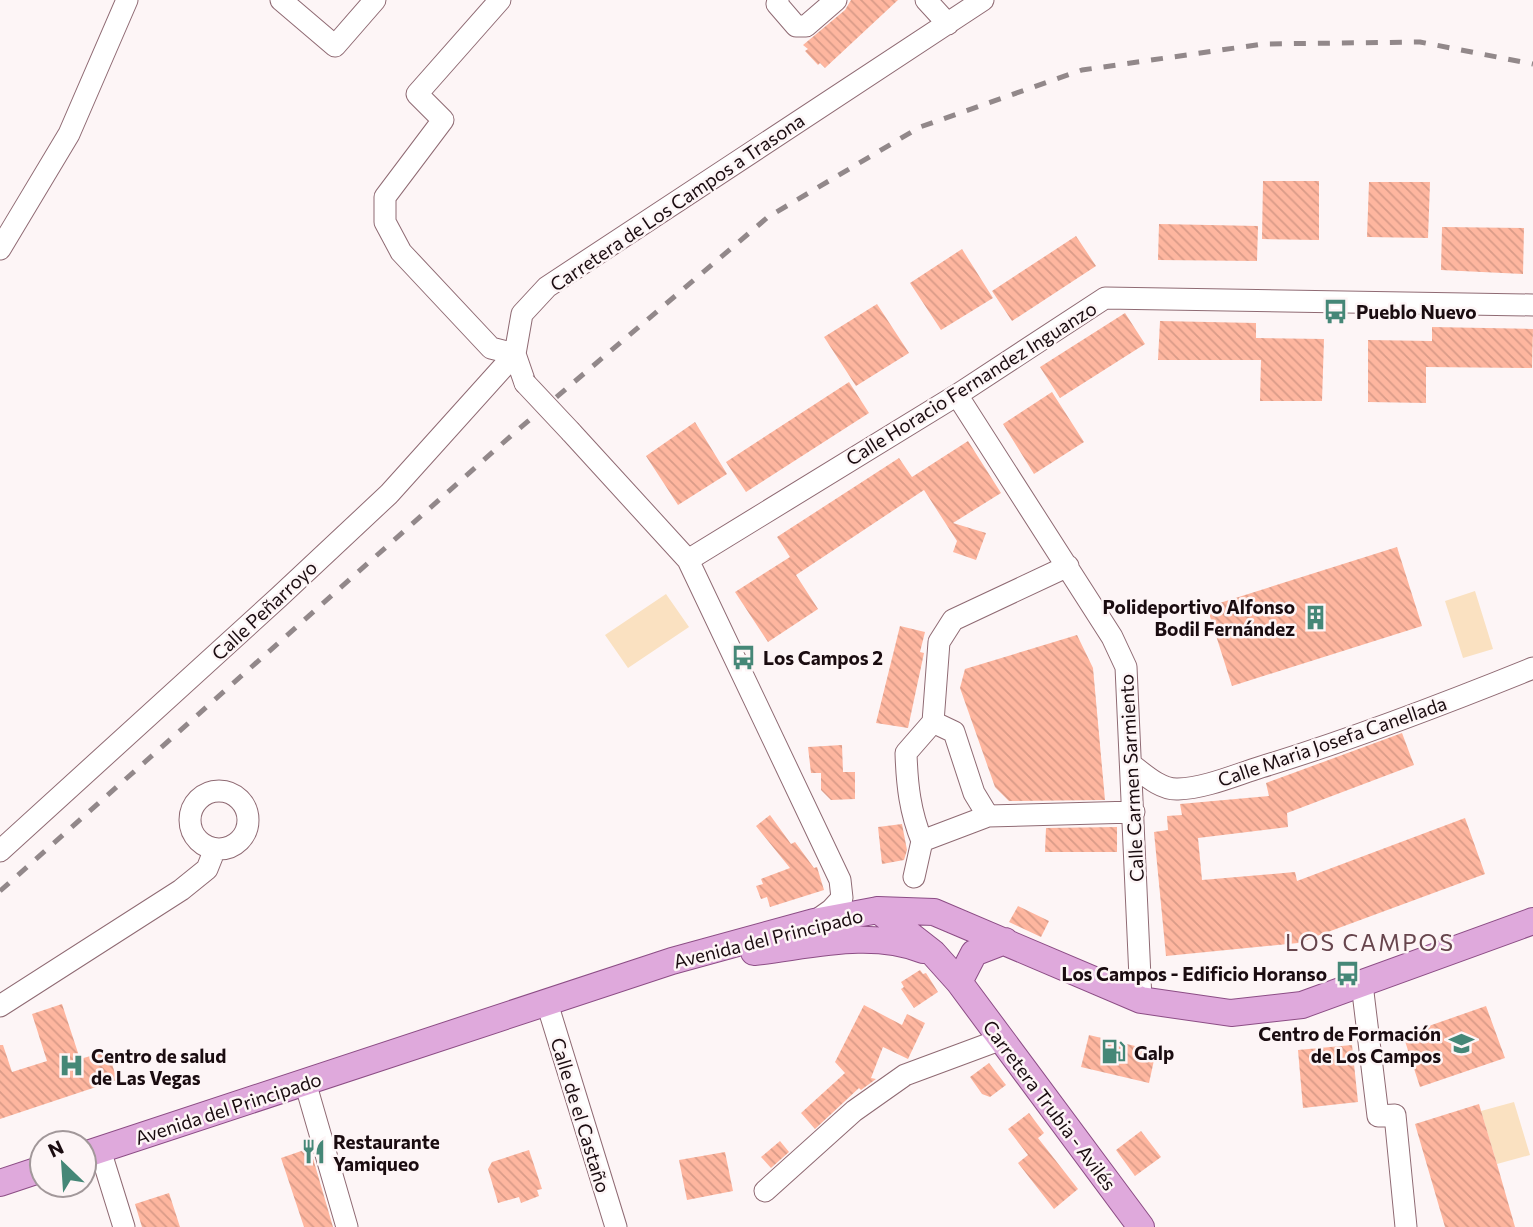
<svg xmlns="http://www.w3.org/2000/svg" width="1533" height="1227" viewBox="0 0 1533 1227" font-family="Commissioner,sans-serif">
  <style>
    .pitch { fill: #fae1c1 }
    .building { fill: url(#building-back-hatch) }
    .lines { fill: none; stroke-linecap: round; stroke-linejoin: round }
    .minor-casing { stroke: #8f6a73; stroke-width: 23 }
    .major-casing { stroke: #8c4d85; stroke-width: 28 }
    .minor { stroke: #fff; stroke-width: 21 }
    .major { stroke: #dfa9dc; stroke-width: 26 }
    .rail { stroke: #92888a; stroke-width: 5; stroke-dasharray: 12 12; stroke-linecap: butt }
    .minor-bridge-casing { stroke: #8f6a73; stroke-width: 23; stroke-linecap: butt }
    .minor-bridge { stroke: #fff; stroke-width: 21 }
    .labels { text-anchor: middle; dominant-baseline: central; stroke-width: 5; stroke-linejoin: round; paint-order: stroke }
    .street-label { font-size: 19px; fill: #1a0c10; stroke: #fdf5f6 }
    .poi-label { font-size: 19px; font-weight: bold; fill: #1a0c10; stroke: #fdf5f6; text-anchor: start }
    .quarter-label { font-size: 23px; letter-spacing: 2px; fill: #67454d; stroke: #fdf5f6 }
  </style>
  <defs>
    <pattern id="building-back-hatch" width="6" height="6" patternUnits="userSpaceOnUse" patternTransform="scale(1.75)"><rect width="6" height="6" fill="#feb69f"/><path d="M-1 5l2 2M0 0l6 6M5-1l2 2" fill="none" stroke="#d99b88"/></pattern>
  </defs>
  <rect width="100%" height="100%" fill="#fdf5f6"/>
  <path class="pitch" d="M1475,591L1493,649L1463,658L1445,601Z
    M666,594L689,627L628,668L605,635Z
    M1514,1102L1530,1155L1497,1164L1481,1111Z"/>
  <path class="building" d="M851,0H898L825,68L820,63L818,65L805,51L808,49L803,45L845,10Z
    M1263,181H1319V240L1262,239Z
    M1369,182H1430L1428,238L1367,237Z
    M1159,224L1258,226L1257,261L1158,260Z
    M1442,227L1524,228L1523,274L1441,270Z
    M1076,236L1096,266L1012,321L992,291Z
    M962,249L993,298L941,330L910,283Z
    M877,304L909,353L856,386L824,337Z
    M1125,313L1145,344L1060,398L1040,367Z
    M1160,321L1256,323V338L1324,339L1322,401H1260L1261,360H1158Z
    M1432,327L1533,329L1532,368L1426,367V403L1368,402V340L1432,341Z
    M849,382L869,413L746,492L726,462Z
    M1052,392L1084,442L1034,474L1003,424Z
    M695,422L727,474L678,505L646,456Z
    M968,441L1001,493L953,523L986,533L976,560L953,552L957,541L924,490L796,575L818,609L768,642L735,592L790,557L777,537L899,458L912,477Z
    M1397,547L1422,626L1232,686L1207,607Z
    M900,626L925,632L920,652L924,653L908,728L876,723Z
    M1077,635L1093,668L1105,800L1009,801L995,787L960,688L965,669Z
    M1402,733L1414,765L1287,813L1288,827L1198,838L1202,880L1295,872L1297,881L1465,818L1485,874L1298,943L1166,956L1154,832L1168,830L1167,816L1182,815L1180,804L1269,796L1266,783Z
    M842,745L843,772H855V799L831,800L821,790V773H811L808,747Z
    M770,815L791,844L795,842L814,868L817,867L824,890L770,907L767,897L761,899L756,886L763,884L761,879L790,868L756,826Z
    M902,824L907,850L904,860L882,864L878,827Z
    M1117,827V852H1045L1046,828Z
    M1018,906L1049,921L1041,937L1009,922Z
    M920,970L923,974L926,973L938,992L914,1008L901,989L904,987L901,982Z
    M62,1004L80,1059L108,1051L117,1080L0,1119V1045H3L12,1072L47,1061L32,1014Z
    M864,1005L902,1025L907,1014L925,1023L908,1059L883,1047L871,1078L876,1079L861,1090L859,1088L815,1129L801,1113L845,1073L835,1062Z
    M1486,1006L1505,1058L1420,1087L1403,1035Z
    M1089,1035L1156,1051L1149,1083L1081,1067Z
    M1352,1045L1358,1102L1303,1108L1298,1050Z
    M989,1063L1006,1085L990,1097L982,1094L970,1077Z
    M1479,1104L1497,1164L1515,1227H1445L1415,1124Z
    M1029,1113L1044,1133L1038,1138L1078,1189L1054,1209L1018,1163L1028,1155L1008,1129Z
    M1141,1131L1161,1157L1135,1176L1116,1150Z
    M780,1141L789,1152L771,1168L761,1157Z
    M310,1148L333,1227H304L281,1158Z
    M529,1150L542,1189L537,1190L539,1196L521,1203L519,1197L498,1203L488,1169L492,1162Z
    M725,1152L733,1191L687,1200L679,1160Z
    M169,1193L180,1227H142L135,1204Z"/>
  <g class="lines">
    <defs>
      <path id="minor" d="M281,0L335,46L375,0
        M778,0L777,4L796,26H806L836,0
        M926,0L948,24
        M0,249L69,134L127,0
        M525,383L515,354L522,314L547,287L983,0
        M957,395L1112,637L1126,667L1141,1000
        M571,432L688,560L840,880L842,898L831,910L814,922
        M688,560L957,395L1105,298L1533,305
        M933,722L954,732L974,793L988,816L1134,812
        M1132,765C1145,775 1161,790 1178,789C1206,788 1235,775 1261,767C1353,739 1444,704 1533,668
        M190 820a29 29 0 1 1 58 0a29 29 0 1 1-58 0Z
        M988,816L922,841C910,812 907,785 906,753L933,722L939,642L953,620L1068,566
        M0,851L279,597L389,494L515,354L491,348L401,252L385,222V197L443,120L417,94L500,0
        M914,877L922,841
        M1362,984L1378,1116L1395,1115L1406,1227
        M547,1003L616,1227
        M0,1006L181,890L207,869L215,849
        M305,1082L347,1227
        M100,1150L124,1227
        M765,1191L854,1111L905,1075L1002,1039"/>
      <path id="major" d="M878,910L933,953L959,982L1141,1227
        M754,952C809,946 870,929 923,950
        M959,982L974,953L1005,941
        M84,1155L672,961L814,922L878,910L934,912L1141,1000L1231,1013L1302,1005L1533,921
        M0,1183L42,1169"/>
    </defs>
    <use href="#minor" class="minor-casing"/>
    <use href="#major" class="major-casing"/>
    <use href="#minor" class="minor"/>
    <use href="#major" class="major"/>
    <path class="rail" d="M0,891L513,434L768,217L920,127L1082,70L1263,44L1420,42L1533,64"/>
    <defs>
      <path id="minor-bridge" d="M525,383L571,432"/>
    </defs>
    <use href="#minor-bridge" class="minor-bridge-casing"/>
    <use href="#minor-bridge" class="minor-bridge"/>
  </g>
  <defs>
    <symbol id="bus-bare" viewBox="-9 -9 18 18"><path d="M-5-6H5V4H4V6H2V4H-2V6H-4V4H-5ZM-3.5-4V0h7V-4ZM-3.5 1.2v1.5H-2V1.2ZM2 1.2v1.5H3.5V1.2Z" fill="#458777" stroke="#fdf5f6" stroke-width="2.5" paint-order="stroke"/></symbol>
    <symbol id="building-bare" viewBox="-9 -9 18 18"><path d="M-4-6H4V6H1V3H-1V6H-4ZM-2.5-4.3h1.7v1.8h-1.7ZM.8-4.3h1.7v1.8H.8ZM-2.5-1h1.7V.8h-1.7ZM.8-1h1.7V.8H.8Z" fill="#458777" stroke="#fdf5f6" stroke-width="2.5" paint-order="stroke"/></symbol>
    <symbol id="school-bare" viewBox="-9 -9 18 18"><path d="M0-5L7-2L0 1L-7-2ZM-4 1L0 2.5L4 1V4Q0 6-4 4Z" fill="#458777" stroke="#fdf5f6" stroke-width="2.5" paint-order="stroke"/></symbol>
    <symbol id="fuel-bare" viewBox="-9 -9 18 18"><path d="M-5.5-6h7V0h2V4h1.3V-2.5L3-4.5l.8-.8L6-3V5H2.5V1h-1V6h-7ZM-4.2-4.7v3.2H.2V-4.7Z" fill="#458777" stroke="#fdf5f6" stroke-width="2.5" paint-order="stroke"/></symbol>
    <symbol id="hospital-bare" viewBox="-9 -9 18 18"><path d="M-5-5h3v3.5h4V-5h3V5h-3V1.5h-4V5h-3Z" fill="#458777" stroke="#fdf5f6" stroke-width="2.5" paint-order="stroke"/></symbol>
    <symbol id="restaurant-bare" viewBox="-9 -9 18 18"><path d="M-5-6h1v4h1v-4h1v4h1v-4h1v5L-1.5 .5V6h-2V.5L-5-1ZM5-6V6H3V1.5H1.5Q1.5-4 5-6Z" fill="#458777" stroke="#fdf5f6" stroke-width="2.5" paint-order="stroke"/></symbol>
  </defs>
  <g fill-rule="evenodd">
    <use href="#bus-bare" x="1318" y="294" width="35" height="35"/>
    <use href="#building-bare" x="1298" y="600" width="35" height="35"/>
    <use href="#bus-bare" x="726" y="640" width="35" height="35"/>
    <use href="#bus-bare" x="1330" y="956" width="35" height="35"/>
    <use href="#school-bare" x="1444" y="1026" width="35" height="35"/>
    <use href="#fuel-bare" x="1096" y="1034" width="35" height="35"/>
    <use href="#hospital-bare" x="54" y="1048" width="35" height="35"/>
    <use href="#restaurant-bare" x="296" y="1134" width="35" height="35"/>
  </g>
  <g class="labels">
    <g class="street-label">
      <text transform="translate(677 202) rotate(-34)">Carretera de Los Campos a Trasona</text>
      <text transform="translate(971 383) rotate(-32)">Calle Horacio Fernandez Inguanzo</text>
      <text transform="translate(264 610) rotate(-43)">Calle Peñarroyo</text>
      <text transform="translate(1332 741) rotate(-19)">Calle Maria Josefa Canellada</text>
      <text transform="translate(1131 778) rotate(-93)">Calle Carmen Sarmiento</text>
      <text transform="translate(768 938) rotate(-14)">Avenida del Principado</text>
      <text transform="translate(1050 1105) rotate(53)">Carretera Trubia - Avilés</text>
      <text transform="translate(228 1108) rotate(-18)">Avenida del Principado</text>
      <text transform="translate(581 1115) rotate(73)">Calle de el Castaño</text>
    </g>
    <g class="poi-label">
      <text x="1356" y="311">Pueblo Nuevo</text>
      <text x="1295" y="606" text-anchor="end">Polideportivo Alfonso<tspan x="1295" dy="22">Bodil Fernández</tspan></text>
      <text x="763" y="657">Los Campos 2</text>
      <text x="1327" y="973" text-anchor="end">Los Campos - Edificio Horanso</text>
      <text x="1441" y="1033" text-anchor="end">Centro de Formación<tspan x="1441" dy="22">de Los Campos</tspan></text>
      <text x="1134" y="1052">Galp</text>
      <text x="91" y="1055">Centro de salud<tspan x="91" dy="22">de Las Vegas</tspan></text>
      <text x="333" y="1141">Restaurante<tspan x="333" dy="22">Yamiqueo</tspan></text>
    </g>
    <g class="quarter-label">
      <text x="1370" y="942">LOS CAMPOS</text>
    </g>
  </g>
  <g transform="translate(63 1164) rotate(335)"><circle r="33" fill="#fdf5f6" stroke="#a2989a" stroke-width="2"/>
  <path d="M0-5L12 26L0 18L-12 26Z" fill="#458777"/>
  <text y="-10" font-size="19" font-weight="bold" text-anchor="middle" fill="#1a0c10">N</text>
  </g>
</svg>
